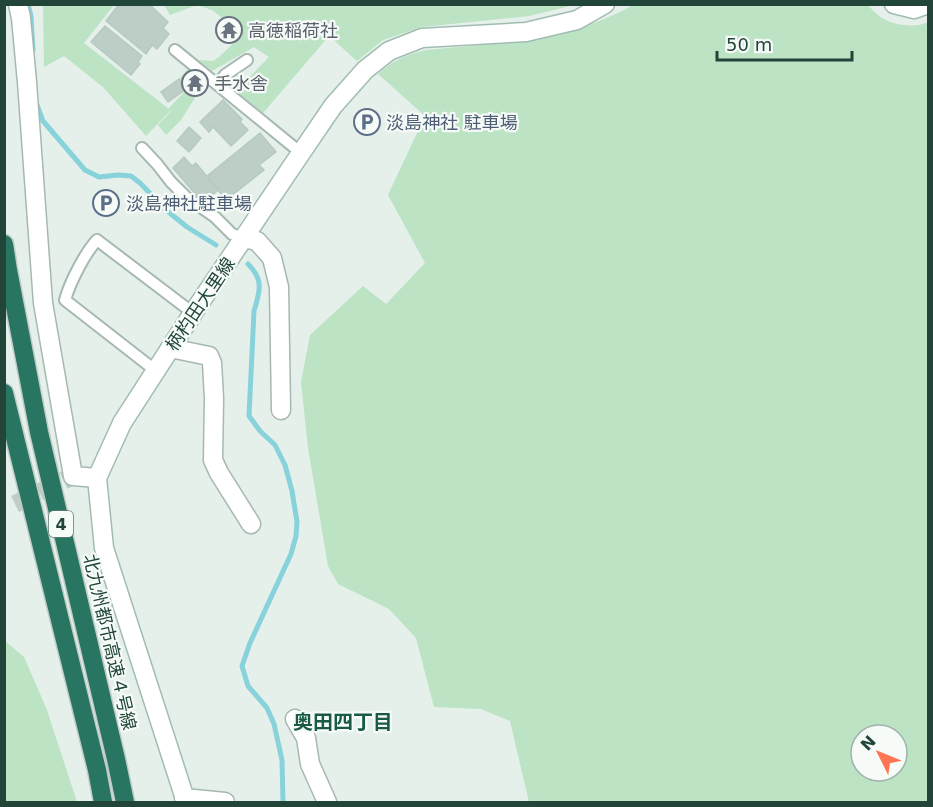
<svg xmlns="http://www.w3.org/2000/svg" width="933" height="807" viewBox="0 0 933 807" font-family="'DejaVu Sans','Noto Sans JP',sans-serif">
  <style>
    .green { fill: #bbe3c4; fill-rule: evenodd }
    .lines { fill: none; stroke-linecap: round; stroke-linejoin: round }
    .stream { stroke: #87d2db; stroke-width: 5 }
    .building { fill: #bccec6; stroke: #b6cac1; stroke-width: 1.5 }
    .street-tunnel { stroke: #becec7; stroke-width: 18; stroke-dasharray: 18 9; stroke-linecap: butt }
    .lane-casing { stroke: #a6b9b1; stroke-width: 14 }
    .street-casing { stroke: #a6b9b1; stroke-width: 21 }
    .secondary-casing { stroke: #a1bdb2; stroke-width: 21 }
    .highway-casing { stroke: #c1cbc8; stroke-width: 21 }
    .lane { stroke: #fff; stroke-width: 10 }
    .street { stroke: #fff; stroke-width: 18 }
    .secondary { stroke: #fff; stroke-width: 18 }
    .highway { stroke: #287561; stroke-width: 18 }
    .labels { text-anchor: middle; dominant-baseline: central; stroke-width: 4.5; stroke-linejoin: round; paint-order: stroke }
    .shield { fill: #f6fbf8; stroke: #617c72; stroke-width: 1.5 }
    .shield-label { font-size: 16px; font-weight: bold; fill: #214539 }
    .worship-label { font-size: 18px; fill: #5b616d; stroke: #f6fbf8; text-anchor: start }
    .service-label { font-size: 18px; fill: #4e5e75; stroke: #f6fbf8; text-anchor: start }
    .street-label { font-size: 18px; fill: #214539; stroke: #f6fbf8 }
    .neighbourhood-label { font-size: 20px; font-weight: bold; fill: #195a47; stroke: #f6fbf8 }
  </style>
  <rect width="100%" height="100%" fill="#e5f0ea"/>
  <path class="green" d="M43,5H114L84,43L169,109V108L187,89L180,78L188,69L193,72L185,81L198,93L181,120L166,135L158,125L171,111V110L146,136L103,87L64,56L44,67Z
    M164,5H574L529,16L422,27L383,40L357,61L329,36L263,113L236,91L269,57L254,47L212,71L199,60L213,61L220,56L236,41L239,31L212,10L197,5L170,15Z
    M633,5H868C871,8 874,12 878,15C889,25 915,29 928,22V802H529L510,721L481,709L434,707L416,638L389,609L338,584L328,566L308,448L301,382L310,335L363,286L386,304L425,263L388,195L425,116L378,74C393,60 408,54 427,50C497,43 570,41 633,5ZM861,735H897V771H861Z
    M4,640L24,657L47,710L77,802H5Z"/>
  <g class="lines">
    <path class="stream" d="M28,4L31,16L33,50
      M36,102L43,121L85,170L99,177L118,175L131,176L140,183L166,210L187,227L216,245
      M248,264C264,280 260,291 254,311L249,416L260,431L275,445L285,465L292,491L297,522L296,536L291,554L250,643L242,666L248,686L267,708L274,724L282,760L283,802"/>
  </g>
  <path class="building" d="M119,4H149L168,22L163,28L169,34L157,49L152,45L146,54L106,21Z
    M105,26L142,56L138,62L140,64L131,75L91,42Z
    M179,79L186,89L168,102L161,92Z
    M223,100L242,119L240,122L248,130L231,146L213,127L209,132L200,122Z
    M189,127L201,138L189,152L177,141Z
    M260,133L276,152L259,165L264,170L226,200L207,176Z
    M184,157L192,166L196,163L218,190L206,201L200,194L197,196L173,168Z"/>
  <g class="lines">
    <path class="street-tunnel" d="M15,504L73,476"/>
    <defs>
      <path id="lane" d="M175,50L301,153
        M218,84L225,75L247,60
        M142,148L157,164L171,182L186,197L215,217L232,234L244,238
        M156,371L65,300C70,282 85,253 97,240L193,313"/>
      <path id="street" d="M18,4L21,18L27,82L43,303L73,476L97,478
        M244,238L257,241L272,258L279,287L281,410
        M170,348L209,356L212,363L214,398L213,460L219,473L251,524
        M295,719L306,738L310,764L327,802
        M184,798L225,802"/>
      <path id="secondary" d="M894,4L914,9L928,4
        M186,802L104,548L97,478L122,423L193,313L301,153L333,106L365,70L389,51L422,38L526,32L577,20L605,4"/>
      <path id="highway" d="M4,244L8,270L39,432L116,759L125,802
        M4,393L97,770L103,802"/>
    </defs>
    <use href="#lane" class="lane-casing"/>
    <use href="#street" class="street-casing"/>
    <use href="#secondary" class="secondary-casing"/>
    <use href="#highway" class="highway-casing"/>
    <use href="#lane" class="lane"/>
    <use href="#street" class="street"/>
    <use href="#secondary" class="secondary"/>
    <use href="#highway" class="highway"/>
  </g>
  <defs>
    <symbol id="temple-ring" viewBox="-11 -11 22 22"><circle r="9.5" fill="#f6fbf8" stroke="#6b7280" stroke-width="1.5"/><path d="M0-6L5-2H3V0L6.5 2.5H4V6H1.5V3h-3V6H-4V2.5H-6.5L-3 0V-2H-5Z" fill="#6b7280"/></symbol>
    <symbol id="parking-ring" viewBox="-11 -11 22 22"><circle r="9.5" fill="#f6fbf8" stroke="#5c6f8a" stroke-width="1.5"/><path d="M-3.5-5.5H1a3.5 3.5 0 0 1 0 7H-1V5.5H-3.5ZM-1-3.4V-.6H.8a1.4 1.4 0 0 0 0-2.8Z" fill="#5c6f8a"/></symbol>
  </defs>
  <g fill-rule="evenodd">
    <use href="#temple-ring" x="214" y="15" width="30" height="30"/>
    <use href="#temple-ring" x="180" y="68" width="30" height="30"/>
    <use href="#parking-ring" x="352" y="107" width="30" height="30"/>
    <use href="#parking-ring" x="91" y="188" width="30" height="30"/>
  </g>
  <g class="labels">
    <rect class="shield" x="49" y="511" width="24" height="26" rx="4.5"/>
    <g class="shield-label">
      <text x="61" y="524">4</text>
    </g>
    <g class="worship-label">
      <text x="248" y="30">高徳稲荷社</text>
      <text x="214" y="83">手水舎</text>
    </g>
    <g class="service-label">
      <text x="386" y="122">淡島神社 駐車場</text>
      <text x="126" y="203">淡島神社駐車場</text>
    </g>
    <g class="street-label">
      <text transform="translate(200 304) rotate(-56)">柄杓田大里線</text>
      <text transform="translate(110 642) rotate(77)">北九州都市高速４号線</text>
    </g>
    <g class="neighbourhood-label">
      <text x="343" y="722">奥田四丁目</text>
    </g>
  </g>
  <rect width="933" height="807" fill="none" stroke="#214539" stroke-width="12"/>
  <g transform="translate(879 753) rotate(313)"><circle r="28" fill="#f6fbf8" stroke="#a1b2ac" stroke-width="1.5"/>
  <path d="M0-4.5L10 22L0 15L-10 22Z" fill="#ff7553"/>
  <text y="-9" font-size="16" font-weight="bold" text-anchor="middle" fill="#214539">N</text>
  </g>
  <path d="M717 51v9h135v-9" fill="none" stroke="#214539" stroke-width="3"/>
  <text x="726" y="51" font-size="18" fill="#214539" stroke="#f6fbf8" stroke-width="4.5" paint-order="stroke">50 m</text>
</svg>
